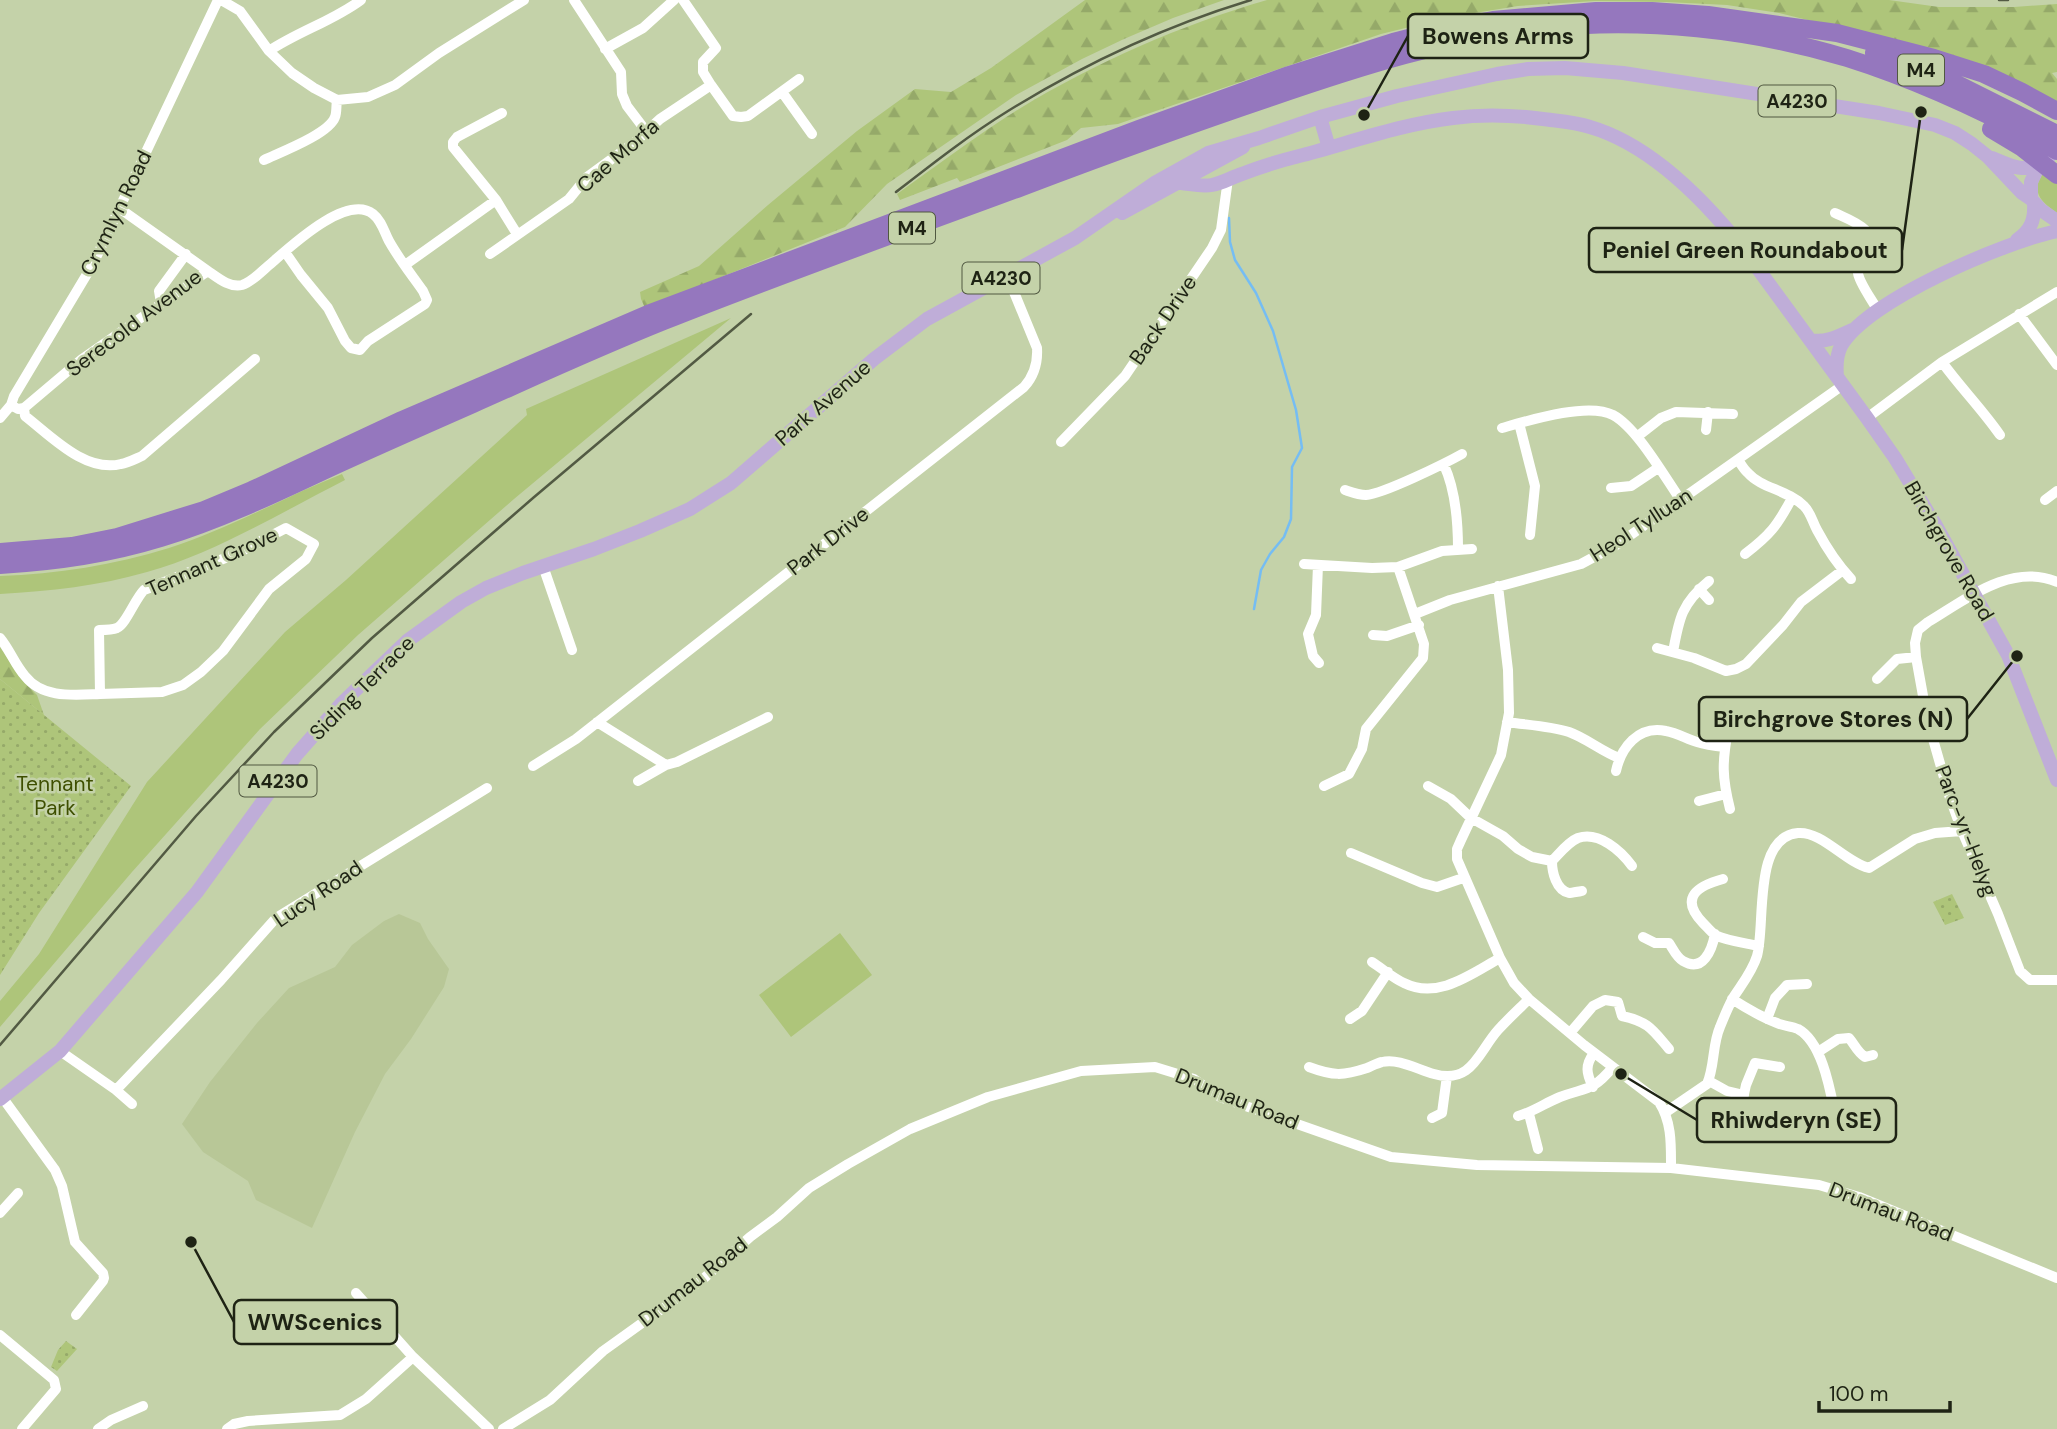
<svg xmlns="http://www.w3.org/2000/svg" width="2057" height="1429" viewBox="0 0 2057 1429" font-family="'DM Sans',sans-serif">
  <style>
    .built { fill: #b8c797 }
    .green { fill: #aec57a }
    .forest { fill: url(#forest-firs) }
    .park { fill: url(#park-dots) }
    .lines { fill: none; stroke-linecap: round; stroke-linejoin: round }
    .stream { stroke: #75bdf3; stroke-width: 2.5 }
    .minor { stroke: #fff; stroke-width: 10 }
    .major { stroke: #bfadd8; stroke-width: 14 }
    .highway { stroke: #9577be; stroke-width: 18 }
    .rail { stroke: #525a43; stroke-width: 2.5 }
    .labels { text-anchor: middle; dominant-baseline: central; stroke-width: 5; stroke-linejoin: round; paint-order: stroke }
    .shield { fill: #c4d2a9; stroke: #505841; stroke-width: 2 }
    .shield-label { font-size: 19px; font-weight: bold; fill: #1e2314 }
    .street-label { font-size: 21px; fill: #1e2314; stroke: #c4d2a9 }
    .park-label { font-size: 21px; fill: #3e4f00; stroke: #c4d2a9 }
    .leader { fill: none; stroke: #1e2314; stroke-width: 2.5 }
    .callout-dot { fill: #1e2314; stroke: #c4d2a9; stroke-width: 2.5 }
    .callout { fill: #c4d2a9; stroke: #1e2314; stroke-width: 2.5 }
    .callout-label { font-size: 23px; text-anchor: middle; font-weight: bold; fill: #1e2314 }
  </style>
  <defs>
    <pattern id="forest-firs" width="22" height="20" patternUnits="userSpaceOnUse" patternTransform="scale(1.75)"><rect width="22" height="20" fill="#aec57a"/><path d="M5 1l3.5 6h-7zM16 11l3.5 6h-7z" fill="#95a969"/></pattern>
    <pattern id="park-dots" width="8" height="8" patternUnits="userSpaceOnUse" patternTransform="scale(1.75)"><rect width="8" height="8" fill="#aec57a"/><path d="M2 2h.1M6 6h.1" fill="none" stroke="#95a969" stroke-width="1.8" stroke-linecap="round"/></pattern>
  </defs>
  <rect width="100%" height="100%" fill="#c4d2a9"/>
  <path class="built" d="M399,914L420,923L428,939L449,969L444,987L411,1039L385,1074L355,1132L312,1228L256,1200L248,1181L203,1152L182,1124L210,1082L257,1023L289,988L335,967L352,945L384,921Z"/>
  <path class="green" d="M2044,172L2057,181V213C2040,201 2030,191 2044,172Z
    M731,318L514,499L358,635L260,729L132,872L0,1027V1001L39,954L147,782L285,632L346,580L527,415L526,409Z
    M342,474L345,480C284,511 213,554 147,572C99,586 50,591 0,594V576C56,574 115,565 169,548C229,529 284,497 342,474Z
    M840,933L872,975L791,1037L759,995Z"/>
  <path class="forest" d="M1085,0H1224L1173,18L1124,39L1082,59L1016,95L887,184L845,227L645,308L641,299L640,292L699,266L768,205L857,131L915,89L951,92L991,68Z
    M1267,0H1889L1939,7H2014L2057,4V72L2052,73L2057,79V105L1873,36L1779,13L1727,5L1666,2L1595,1L1518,6L1450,17L1381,34L1118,124L1081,128L1067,140L960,182L957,178L900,200L897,194C937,166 977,135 1019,109C1096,62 1181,25 1267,0Z
    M0,647L21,679L37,695L44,715L0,679Z"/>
  <path class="park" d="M0,679L131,786L39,913L0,975Z
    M1952,894L1964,918L1945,925L1933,902Z
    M66,1341L77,1349L57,1371L51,1367L58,1350Z"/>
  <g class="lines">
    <path class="stream" d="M1229,218L1230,242L1235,260L1256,293L1273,331L1296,410L1302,448L1292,467L1291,519L1284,537L1270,554L1261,570L1254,609"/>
    <path class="minor" d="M221,0L240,11L269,51L292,73L314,88L337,100L368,97L395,85L439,53L524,0
      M574,0L621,72L622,94L627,106L646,131
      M605,49L643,28L674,0
      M269,51C299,31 333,21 361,0
      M711,85L733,116L741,117L748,116L799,79
      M782,92L812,134
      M502,113L457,137L453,142V147L496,200L517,234
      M264,160C281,152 329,134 335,117C337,112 336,105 337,100
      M1835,213C1852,221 1881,230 1865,253C1861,259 1857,264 1858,273C1859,283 1873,301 1878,311
      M490,254L569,199L587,177L635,142L660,119L711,85L703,72V62L716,48L683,0
      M405,265L496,200
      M208,271C218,278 230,288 242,285C252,282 261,272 268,266C289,248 346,193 373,214C382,221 384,232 389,241C399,259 411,274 423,291L427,300L425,304L368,341L360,350L351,348L345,341L328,308L301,275L285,252
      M161,303L159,291L186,254
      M2019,314L2057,365
      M1942,362C1960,387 1982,409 2000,435
      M11,405L18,409L24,408L82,359L208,271L119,208
      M24,408L25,416C51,436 85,473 121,464C128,463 135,459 142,456L255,359
      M0,418L11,405L14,396L93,264L218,0
      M1867,418L1942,362L2057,292
      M1519,423L1535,486L1530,535
      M1502,428C1530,420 1588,402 1613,415C1637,428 1664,476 1680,499
      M1706,430L1708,412
      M1638,436L1661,418L1676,412L1733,414
      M1061,442L1125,376L1212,248L1221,230L1228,179
      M1738,460C1741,464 1744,470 1748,473C1761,488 1788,490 1804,506C1811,513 1812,521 1817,530C1826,547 1838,565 1851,579
      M1444,465C1456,491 1458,521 1458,549
      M1611,488L1631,486L1658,468
      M1345,490C1351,492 1359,495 1366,495C1383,494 1446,463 1462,454
      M2045,500L2057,491
      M286,528L314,544L306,559L269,589L223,651L201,672L183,685L162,692L100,694L99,630C104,630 112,630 117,628C126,624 135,599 144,590L238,553Z
      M1745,554C1770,535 1777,526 1792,498
      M1304,564L1372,568L1398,567L1442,551L1472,549
      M1318,565L1316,615L1308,634L1313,656L1319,663
      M543,566L572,650
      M2057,582C2011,562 1965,600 1928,622L1918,630L1915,643L1916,657L1927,718L1949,795L1962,831L1998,914L2020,971L2030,980H2057
      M1498,586L1508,670L1509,713L1501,755L1461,840L1457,849V859L1500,958L1514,983L1529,999L1584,1045L1659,1102C1672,1122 1671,1145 1671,1168
      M1699,589L1709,600
      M1415,614L1450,600L1581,564L1618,544L1843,385
      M1373,635L1387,636L1419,625
      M0,638C10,650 15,665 25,676C43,699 74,695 100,694
      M1657,648L1694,658L1726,671L1736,669L1746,664L1783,625L1801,602L1843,570
      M1673,652C1679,618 1682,603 1709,581
      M1877,679L1897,659L1916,657
      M597,722L666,765
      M1507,722C1527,725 1550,726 1569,732C1586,738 1601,751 1619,758
      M1728,731C1722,762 1722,777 1730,809
      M533,766L576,739L1024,387C1034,376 1038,364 1037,348L1007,275
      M1616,771C1621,748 1638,725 1666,731C1677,733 1687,739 1697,742C1706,745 1715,746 1725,747
      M638,781L666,765L677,762L768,717
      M1324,786L1349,774L1362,749L1366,729L1423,658L1424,644L1398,567
      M1428,786L1451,799L1471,818L1503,836L1518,849L1532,857L1552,861
      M1699,801L1726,794
      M1351,853L1422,883L1437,887L1463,878
      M1723,879C1697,886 1679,898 1703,923C1707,927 1711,932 1715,935C1727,941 1746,943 1759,946
      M1582,891C1581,891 1571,893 1569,893C1556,890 1552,872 1552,861C1559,854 1568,842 1578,838C1599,831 1621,851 1632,866
      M1643,937L1655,943H1669C1673,949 1677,958 1683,961C1703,973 1712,950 1715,934
      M1372,962C1383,969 1393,978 1404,983C1438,1000 1471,974 1500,958
      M1732,999C1746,1008 1761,1017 1777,1023C1783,1026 1791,1026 1798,1029C1822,1042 1830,1089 1835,1114
      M1350,1019L1362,1011L1388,972
      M1767,1019L1775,998L1787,985L1807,984
      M1570,1033L1593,1006L1605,1000L1618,1002L1622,1016C1649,1022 1652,1029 1669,1049
      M60,1051L116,1090L132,1104
      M1818,1052L1838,1039L1849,1038C1855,1045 1857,1052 1865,1057L1873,1055
      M1309,1067C1333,1076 1343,1076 1367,1068C1372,1066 1377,1063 1382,1062C1399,1058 1418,1070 1434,1074C1472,1085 1479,1051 1498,1030C1508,1019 1519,1009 1529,999
      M1709,1081L1727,1091L1744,1095
      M1593,1087C1586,1073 1585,1065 1594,1053
      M116,1090L221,980L276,918L487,788
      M2,1097L55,1170L62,1186L75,1242L103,1273L104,1278L103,1281L76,1315
      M1666,1112L1707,1084C1715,1066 1712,1045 1720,1027C1724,1017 1728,1007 1733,998C1742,984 1752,972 1757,956C1766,925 1752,837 1798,833C1822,831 1845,862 1869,868L1915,839L1935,833L1962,831
      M1529,1114L1538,1149
      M1518,1116C1533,1112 1545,1103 1560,1097C1587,1087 1592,1092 1613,1067
      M1432,1118L1442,1113L1447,1076
      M1737,1126L1746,1085L1755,1063L1780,1067
      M1802,1130L1835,1114L1867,1132
      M0,1213L18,1193
      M356,1293L413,1357L489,1429
      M0,1335L54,1380L56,1389L22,1429
      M98,1429L111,1420L143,1406
      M227,1429L234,1424L248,1421L340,1415L366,1399L413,1357
      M503,1429L550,1400L603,1351L702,1280L750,1237L777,1217L809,1188L848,1164L910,1129L988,1097L1081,1071L1155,1067L1194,1079L1220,1097L1391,1157L1477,1165L1671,1168L1819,1185L1859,1197L2057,1278"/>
    <path class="major" d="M1320,117L1329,148
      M1992,158C2015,168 2025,174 2048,159
      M2039,165L2031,182V199L2041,210L2057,221
      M1181,183C1191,184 1202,187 1212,185C1223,183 1232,177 1242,174C1262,166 1283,160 1303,155C1352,142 1402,124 1453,118C1483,114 1513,115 1543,119C1558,121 1575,122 1590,127C1652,145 1707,203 1745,251L1867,418L1895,458L1935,524L2008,655L2057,780
      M1122,213L1243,147
      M2017,240C2031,230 2035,220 2034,203
      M1810,340C1825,343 1837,337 1852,330
      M1837,377C1836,366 1836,356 1841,346C1867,300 2005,242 2057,231
      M0,1099L60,1051L197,892L297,754L342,703L407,641L461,602L486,588L523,573L594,549L640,531L690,509L731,483L874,359L927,319L1075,238L1156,182L1208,153L1259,138L1320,117L1397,96L1497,74L1528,69L1565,68L1623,73L1879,113L1935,125L1955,133L1972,144L1987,156L2022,193L2031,199"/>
    <path class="highway" d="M1874,53L1959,85L2057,134
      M1991,129L2021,147L2057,175
      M0,552L72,546L117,537L204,510L252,490L402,420L648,314L1139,129L1289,75L1393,42L1444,29L1493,20L1596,11H1652L1708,15L1837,33L1934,58L1984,74L2022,92L2057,111
      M0,565C55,562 109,554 161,538C217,521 270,496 323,471C373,448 423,426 473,404C536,376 599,347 664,321C782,274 903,231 1022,187C1104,156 1186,126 1269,98C1359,67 1449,38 1544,28C1645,18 1751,29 1847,58C1920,81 1990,114 2057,151"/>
    <path class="rail" d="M1999,0H2008
      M896,192C932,164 969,135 1008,111C1084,64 1165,26 1251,0
      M0,1045L196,816L274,732L372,638L533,498L751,314"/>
  </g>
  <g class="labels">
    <g class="shield">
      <rect x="1898" y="54.5" width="46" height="31" rx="5"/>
      <rect x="1758.5" y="85.5" width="77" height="31" rx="5"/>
      <rect x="889" y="212.5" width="46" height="31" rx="5"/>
      <rect x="962.5" y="262.5" width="77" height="31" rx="5"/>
      <rect x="239.5" y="765.5" width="77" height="31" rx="5"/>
    </g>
    <g class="shield-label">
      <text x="1921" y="70">M4</text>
      <text x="1797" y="101">A4230</text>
      <text x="912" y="228">M4</text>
      <text x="1001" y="278">A4230</text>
      <text x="278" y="781">A4230</text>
    </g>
    <g class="street-label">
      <text transform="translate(618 156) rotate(-41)">Cae Morfa</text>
      <text transform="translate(116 213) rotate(-64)">Crymlyn Road</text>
      <text transform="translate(1163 320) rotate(-56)">Back Drive</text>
      <text transform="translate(134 323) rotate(-37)">Serecold Avenue</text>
      <text transform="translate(823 403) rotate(-41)">Park Avenue</text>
      <text transform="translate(1641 525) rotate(-33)">Heol Tylluan</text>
      <text transform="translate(828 541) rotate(-38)">Park Drive</text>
      <text transform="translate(1949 551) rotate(60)">Birchgrove Road</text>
      <text transform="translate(212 562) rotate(-24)">Tennant Grove</text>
      <text transform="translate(362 688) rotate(-45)">Siding Terrace</text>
      <text transform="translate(1966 831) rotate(69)">Parc-yr-Helyg</text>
      <text transform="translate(318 894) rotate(-34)">Lucy Road</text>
      <text transform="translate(1237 1099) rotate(22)">Drumau Road</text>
      <text transform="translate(1891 1212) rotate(21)">Drumau Road</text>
      <text transform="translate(693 1282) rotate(-38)">Drumau Road</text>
    </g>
    <g class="park-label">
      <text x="55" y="784">Tennant<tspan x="55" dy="24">Park</tspan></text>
    </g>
  </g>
  <path class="leader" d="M1364 115L1408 36M1921 112L1902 250M2017 656L1967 719M1621 1074L1697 1120M191 1242L234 1322"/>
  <g class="callout-dot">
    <circle cx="1364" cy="115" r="7"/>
    <circle cx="1921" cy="112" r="7"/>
    <circle cx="2017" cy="656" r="7"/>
    <circle cx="1621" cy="1074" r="7"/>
    <circle cx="191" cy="1242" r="7"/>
  </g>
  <g class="callout">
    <rect x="1408" y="14" width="180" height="44" rx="7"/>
    <rect x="1589" y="228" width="313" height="44" rx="7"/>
    <rect x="1699" y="697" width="268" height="44" rx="7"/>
    <rect x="1697" y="1098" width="199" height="44" rx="7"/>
    <rect x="234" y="1300" width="163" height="44" rx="7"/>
  </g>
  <g class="callout-label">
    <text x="1498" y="44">Bowens Arms</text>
    <text x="1745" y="258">Peniel Green Roundabout</text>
    <text x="1833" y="727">Birchgrove Stores (N)</text>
    <text x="1796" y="1128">Rhiwderyn (SE)</text>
    <text x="315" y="1330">WWScenics</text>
  </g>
  <path d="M1819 1401v10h131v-10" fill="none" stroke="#1e2314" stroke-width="3.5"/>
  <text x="1829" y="1401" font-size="21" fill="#1e2314" stroke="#c4d2a9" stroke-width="5" paint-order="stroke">100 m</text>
</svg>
